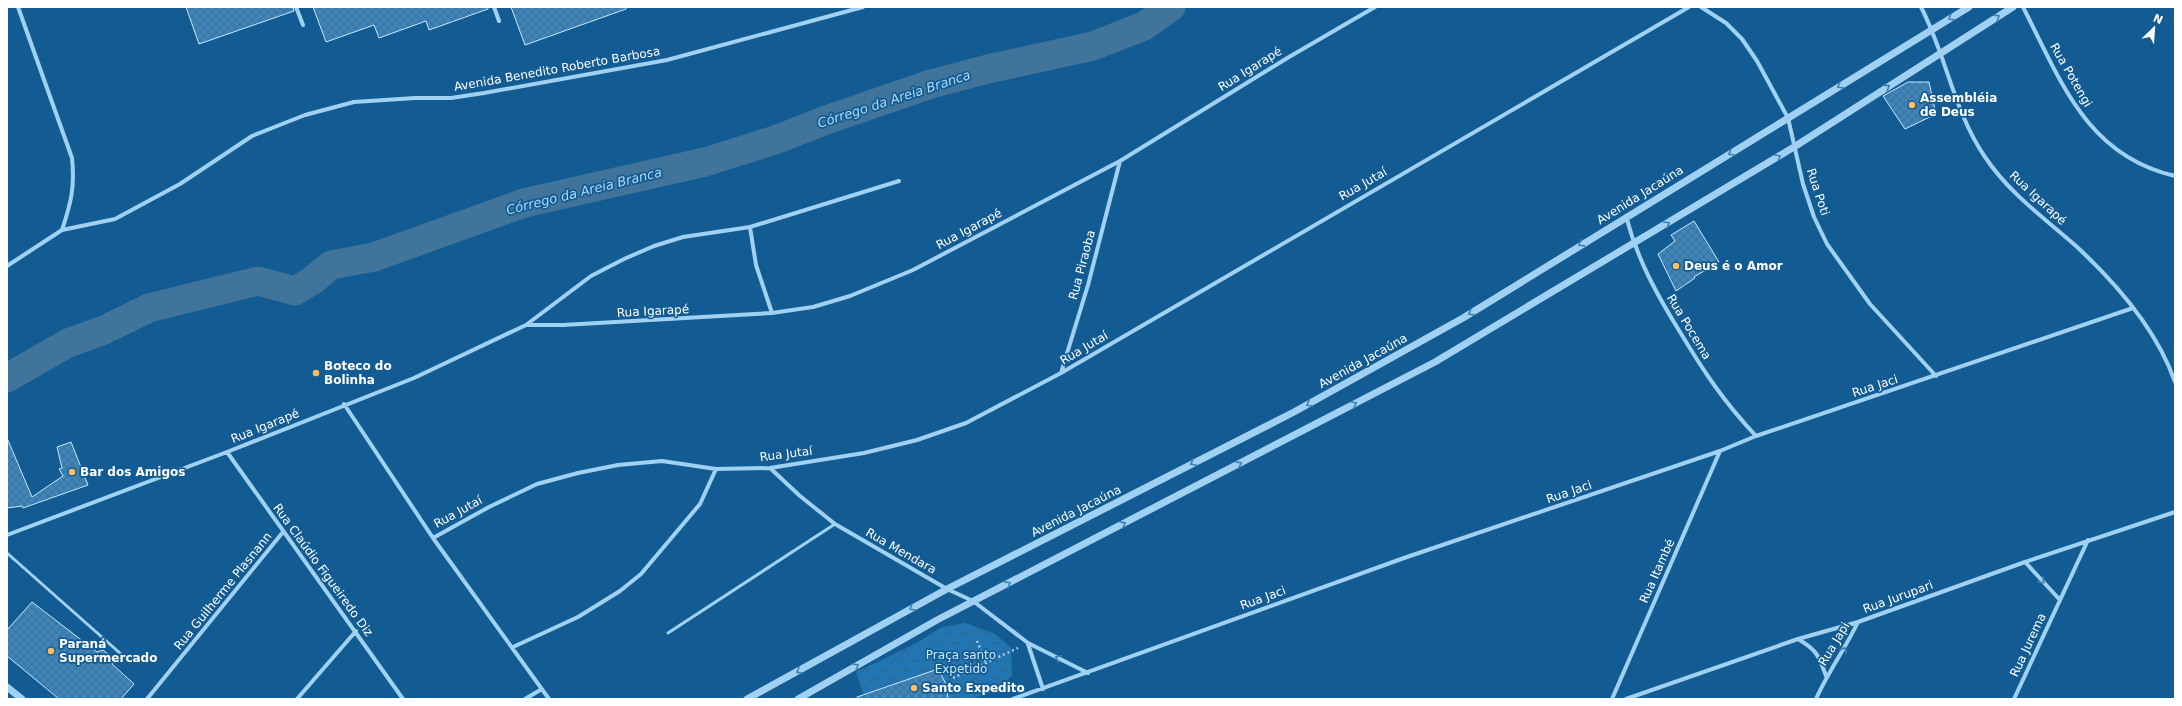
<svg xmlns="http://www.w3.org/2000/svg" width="2182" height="706" viewBox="0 0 2182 706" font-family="'DejaVu Sans',sans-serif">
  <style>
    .park { fill: url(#park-crowns) }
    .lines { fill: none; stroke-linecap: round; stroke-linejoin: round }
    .river { stroke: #40749b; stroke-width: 29 }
    .building { fill: url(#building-cross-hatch); stroke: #c9e7fd }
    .path { stroke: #a1d1f2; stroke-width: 2.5; stroke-dasharray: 2 3; stroke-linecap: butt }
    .service { stroke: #a1d1f2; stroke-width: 3 }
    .minor { stroke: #a1d1f2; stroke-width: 4 }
    .tertiary { stroke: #a1d1f2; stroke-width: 7 }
    .oneway { stroke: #3e7fb0 }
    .poi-dot { fill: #ffbd62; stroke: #135c93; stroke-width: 1.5 }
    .labels { text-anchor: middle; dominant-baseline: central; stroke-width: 3.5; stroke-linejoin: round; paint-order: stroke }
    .street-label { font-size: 12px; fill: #fff; stroke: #135c93 }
    .poi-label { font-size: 12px; font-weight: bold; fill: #fff; stroke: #135c93; text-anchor: start }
    .park-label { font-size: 12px; fill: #c9e7fd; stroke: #135c93 }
    .water-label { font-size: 13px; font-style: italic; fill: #addaf9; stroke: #135c93 }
  </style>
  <defs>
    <pattern id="park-crowns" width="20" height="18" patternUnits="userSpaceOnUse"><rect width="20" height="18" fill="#2275b0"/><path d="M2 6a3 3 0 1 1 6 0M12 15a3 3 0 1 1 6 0" fill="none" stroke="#37607e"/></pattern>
    <pattern id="building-cross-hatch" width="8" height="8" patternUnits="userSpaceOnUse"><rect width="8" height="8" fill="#3c86bb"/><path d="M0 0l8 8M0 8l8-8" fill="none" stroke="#426f8f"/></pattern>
  </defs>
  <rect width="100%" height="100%" fill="#135c93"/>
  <path class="park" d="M965,623L995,634L1011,648L1012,675L1000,690L972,699H865L856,672L913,645L942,627Z"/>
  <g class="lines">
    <path class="river" d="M7,378L68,343L104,330L149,308L258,281L295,291L313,280L331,265L374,257L524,203L705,162L775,140L829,119L931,84L988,69L1093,46L1144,26L1171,7"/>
  </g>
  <path class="building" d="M186,7H293L294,11L199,44Z
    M313,7H488V9L429,30L426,21L379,38L374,25L326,42Z
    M511,7H626V9L525,45Z
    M1908,82H1929L1936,114L1905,129L1883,96Z
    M1694,221L1719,262L1694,277L1695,278L1676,291L1658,254L1675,241L1671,235Z
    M7,438L32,497L63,476L59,469L62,468L57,447L71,442L88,485L23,508L22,506L7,508Z
    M32,602L97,652L103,650L114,659L112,664L134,684L121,699H59L7,656V630Z
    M938,669L946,684L948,699H857V697Z"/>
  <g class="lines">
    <path class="path" d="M977,641L987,664
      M953,678L1018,648"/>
    <path class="service" d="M7,553L130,662
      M668,633L835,524"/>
    <path class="minor" d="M18,7L72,158C75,187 71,203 62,230
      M296,7L303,25
      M494,7L499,21
      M1701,7L1726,23L1742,39L1757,61L1788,118L1803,184L1814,217L1827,244L1870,304L1936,376
      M1921,7C1946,55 1954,112 1985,157C2009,193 2044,218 2076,246C2116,283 2157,330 2175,382
      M2023,7C2060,79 2086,156 2175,176
      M1626,216C1637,259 1657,295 1680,332C1704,372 1724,402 1756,436
      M750,227L756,265L772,313
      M7,266L62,230L115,219L180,184L252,136L305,115L354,102L415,98H451L484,93L667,60L863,7
      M527,325H563L772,313L813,307L850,296L913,270L1120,161L1289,57L1375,7
      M1061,373L1088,285L1120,161
      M344,404L433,538L549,699
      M227,452L403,699
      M770,468L800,496L835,524L947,589L973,601L1028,643L1088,673
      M7,535L227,452L414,378L526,325L591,276L624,259L654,246L683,237L750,227L899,181
      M433,538L489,507L537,484L578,473L618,465L662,461L716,469L770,468L864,453L917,440L966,423L1061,373L1689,7
      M2025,562L2060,600
      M1798,639C1817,650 1819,656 1826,676
      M1028,644L1043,689
      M513,647L578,617L620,591L641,574L700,504L716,469
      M147,699L283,532
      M297,699L356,631
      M525,699L542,689
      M1013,699L1404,558L1720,451L1756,436L2133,308
      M1612,699L1720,451
      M1626,699L1798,639L1858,622L2025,562L2175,512
      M1816,699C1828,672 1845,649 1858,622
      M2014,699L2088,540"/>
    <path class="tertiary" d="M7,687L22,699
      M747,699L947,589L1294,412L1463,318L1969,7
      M798,699L937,620L1435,362L1794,147L2013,7"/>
  </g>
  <defs><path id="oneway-chevron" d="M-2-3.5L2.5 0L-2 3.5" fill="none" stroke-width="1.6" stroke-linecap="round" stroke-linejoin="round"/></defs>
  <g class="oneway">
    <use href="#oneway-chevron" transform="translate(1997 17) rotate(-32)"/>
    <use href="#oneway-chevron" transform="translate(1951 18) rotate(148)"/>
    <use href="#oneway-chevron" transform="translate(1840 86) rotate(149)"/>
    <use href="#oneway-chevron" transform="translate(1887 87) rotate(-33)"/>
    <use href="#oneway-chevron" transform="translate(1731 153) rotate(149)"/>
    <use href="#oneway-chevron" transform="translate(1778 157) rotate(-31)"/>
    <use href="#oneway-chevron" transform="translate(1667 224) rotate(-31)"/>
    <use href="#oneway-chevron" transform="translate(1581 244) rotate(148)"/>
    <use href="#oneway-chevron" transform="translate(1471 313) rotate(148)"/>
    <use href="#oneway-chevron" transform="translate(1309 404) rotate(151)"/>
    <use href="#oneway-chevron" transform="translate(1354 404) rotate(-27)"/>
    <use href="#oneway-chevron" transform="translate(1193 463) rotate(153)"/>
    <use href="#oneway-chevron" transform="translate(1239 464) rotate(-27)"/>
    <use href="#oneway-chevron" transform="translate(1123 524) rotate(-27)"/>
    <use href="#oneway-chevron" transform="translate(2042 581) rotate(47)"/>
    <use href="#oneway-chevron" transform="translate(1008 584) rotate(-27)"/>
    <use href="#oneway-chevron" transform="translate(912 608) rotate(151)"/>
    <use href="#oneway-chevron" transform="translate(1844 650) rotate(-61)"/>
    <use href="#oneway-chevron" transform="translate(1058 658) rotate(-154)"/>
    <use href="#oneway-chevron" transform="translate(856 666) rotate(-30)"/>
    <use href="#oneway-chevron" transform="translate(799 671) rotate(151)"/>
  </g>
  <g class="poi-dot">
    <circle cx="1912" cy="105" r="4"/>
    <circle cx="1676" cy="266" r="4"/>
    <circle cx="316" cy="373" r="4"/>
    <circle cx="72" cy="472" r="4"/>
    <circle cx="51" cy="651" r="4"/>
    <circle cx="914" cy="688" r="4"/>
  </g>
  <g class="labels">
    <g class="street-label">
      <text transform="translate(557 69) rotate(-10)">Avenida Benedito Roberto Barbosa</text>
      <text transform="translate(1250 69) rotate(-32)">Rua Igarapé</text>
      <text transform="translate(2071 75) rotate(60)">Rua Potengi</text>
      <text transform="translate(1363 184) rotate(-30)">Rua Jutaí</text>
      <text transform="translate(1818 192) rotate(72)">Rua Poti</text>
      <text transform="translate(1640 195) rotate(-32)">Avenida Jacaúna</text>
      <text transform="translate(2038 198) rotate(43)">Rua Igarapé</text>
      <text transform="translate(969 229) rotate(-28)">Rua Igarapé</text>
      <text transform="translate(1082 265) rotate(-75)">Rua Piraoba</text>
      <text transform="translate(653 311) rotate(-3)">Rua Igarapé</text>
      <text transform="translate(1689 327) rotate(59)">Rua Pocema</text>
      <text transform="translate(1084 348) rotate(-31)">Rua Jutaí</text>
      <text transform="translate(1363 361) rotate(-29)">Avenida Jacaúna</text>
      <text transform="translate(1875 386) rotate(-18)">Rua Jaci</text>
      <text transform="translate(265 426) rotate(-22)">Rua Igarapé</text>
      <text transform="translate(786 454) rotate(-7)">Rua Jutaí</text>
      <text transform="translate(1569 492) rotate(-19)">Rua Jaci</text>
      <text transform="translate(1076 511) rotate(-27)">Avenida Jacaúna</text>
      <text transform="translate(458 512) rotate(-29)">Rua Jutaí</text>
      <text transform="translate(901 551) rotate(30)">Rua Mendara</text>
      <text transform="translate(323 570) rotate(54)">Rua Claúdio Figueiredo Diz</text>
      <text transform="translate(1657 571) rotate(-66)">Rua Itambé</text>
      <text transform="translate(223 591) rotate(-51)">Rua Guilherme Plasnann</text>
      <text transform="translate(1898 597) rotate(-20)">Rua Jurupari</text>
      <text transform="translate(1263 598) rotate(-20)">Rua Jaci</text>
      <text transform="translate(1834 644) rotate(-59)">Rua Japi</text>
      <text transform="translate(2028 645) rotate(-65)">Rua Jurema</text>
    </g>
    <g class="poi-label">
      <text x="1920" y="98">Assembléia<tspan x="1920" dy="14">de Deus</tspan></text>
      <text x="1684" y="266">Deus é o Amor</text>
      <text x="324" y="366">Boteco do<tspan x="324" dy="14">Bolinha</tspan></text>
      <text x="80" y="472">Bar dos Amigos</text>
      <text x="59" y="644">Paraná<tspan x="59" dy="14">Supermercado</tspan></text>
      <text x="922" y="688">Santo Expedito</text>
    </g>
    <g class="park-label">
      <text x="961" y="655">Praça santo<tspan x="961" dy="14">Expetido</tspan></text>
    </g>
    <g class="water-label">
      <text transform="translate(894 99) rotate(-18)">Córrego da Areia Branca</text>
      <text transform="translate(584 191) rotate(-14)">Córrego da Areia Branca</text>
    </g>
  </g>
  <rect width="2182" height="706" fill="none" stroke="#ffffff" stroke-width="16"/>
  <g transform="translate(2154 28) rotate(25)" stroke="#135c93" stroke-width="3" paint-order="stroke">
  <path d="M0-3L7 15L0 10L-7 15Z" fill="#ffffff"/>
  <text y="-6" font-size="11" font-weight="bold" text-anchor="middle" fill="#ffffff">N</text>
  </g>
</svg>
